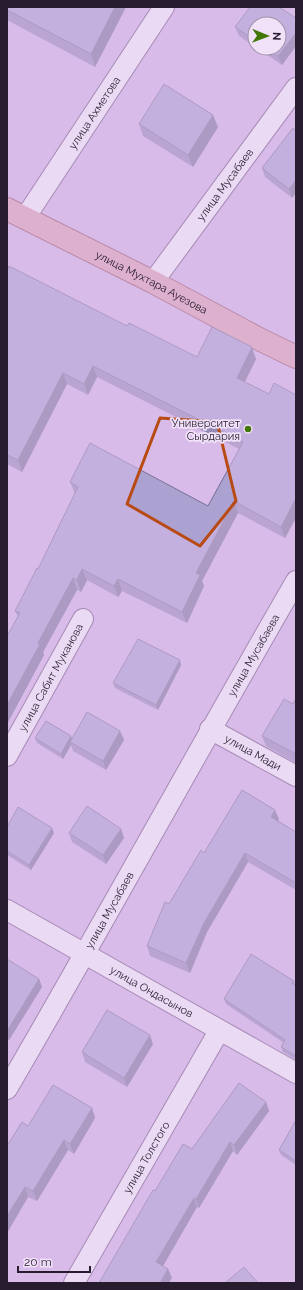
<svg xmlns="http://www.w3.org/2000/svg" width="303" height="1290" viewBox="0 0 303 1290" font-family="Raleway,sans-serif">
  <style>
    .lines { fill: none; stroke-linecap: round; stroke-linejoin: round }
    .street-casing { stroke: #684e75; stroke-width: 22 }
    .primary-casing { stroke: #944c5a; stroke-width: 24 }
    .street { stroke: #fff; stroke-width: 20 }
    .primary { stroke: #e2a3ab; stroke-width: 22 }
    .wall { fill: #948bb5 }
    .shaded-wall { fill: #787193 }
    .building { fill: #aca2d2; stroke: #787193 }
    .marked { fill: none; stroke: #b84a14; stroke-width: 3; stroke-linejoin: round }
    .poi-dot { fill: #417706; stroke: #f1e2fa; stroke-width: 1.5 }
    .labels { text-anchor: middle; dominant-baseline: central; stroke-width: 3.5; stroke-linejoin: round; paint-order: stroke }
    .street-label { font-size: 11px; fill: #271c2d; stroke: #f1e2fa }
    .poi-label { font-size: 11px; fill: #271c2d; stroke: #f1e2fa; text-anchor: end }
  </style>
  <rect width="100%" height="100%" fill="#d9bbe9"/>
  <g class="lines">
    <defs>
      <g id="street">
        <path id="s1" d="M25,218L164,7"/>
        <path id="s2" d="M153,282L296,88"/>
        <path id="s3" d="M210,729L296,776"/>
        <path id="s4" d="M7,756L83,619"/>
        <path id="s5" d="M7,910L296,1073"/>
        <path id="s6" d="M7,1089C105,921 198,750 296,581"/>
        <path id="s7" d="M74,1283L219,1031"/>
      </g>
      <g id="primary">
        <path id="s8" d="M7,209L153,282L261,340L296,357"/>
      </g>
    </defs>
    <use href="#street" class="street-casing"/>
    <use href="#primary" class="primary-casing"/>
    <use href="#street" class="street"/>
    <use href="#primary" class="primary"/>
  </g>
  <path class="wall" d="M7,7H126L95,67L7,20Z
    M296,18V46L282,65L257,48H279L255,24V47L239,36L235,27Z
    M139,124L218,127L193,167L143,136Z
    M293,128L292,198L265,177L262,168Z
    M7,271L127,326L197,357L256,359L245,382L269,394L296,395V518L285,538L238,513L202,581L204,586L187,623L122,591L118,597L87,580L81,592L77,590L43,652L44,655L7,724V636L18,617L15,611L38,569L75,494L70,482L208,506L239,449L97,377L88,395L67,384L22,472L7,464Z
    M181,665L158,710L115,688L113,683Z
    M296,698V763L266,746L262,736L293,704Z
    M120,731L124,740L106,770L73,751L71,745L63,759L37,743L35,738H72Z
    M279,819L278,821L296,832V890L248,862L207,932L190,973L150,956L147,946L169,904L204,853Z
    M7,827L54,833L31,870L7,855Z
    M121,829L124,838L106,864L72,842L69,833Z
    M7,959L39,979L42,987L9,1040L7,1039Z
    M294,981L295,985L296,986V1060L283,1052L281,1047L284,1043L226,1004L224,999Z
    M153,1044L127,1087L85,1062L82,1052Z
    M266,1102L269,1111L237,1155L233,1151L199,1208L197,1207L163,1266L168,1269L172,1278L99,1283L155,1191L192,1149Z
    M92,1108L95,1118L74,1154L68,1150L37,1201L28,1197L7,1233L28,1126Z
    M296,1120V1165L281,1155L279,1150Z"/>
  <path class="shaded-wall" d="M115,7H126L95,67L91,54Z
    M296,33V46L282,65L278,56Z
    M213,115L218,127L193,167L188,155Z
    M296,180V193L292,198L289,189Z
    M252,347L256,359L241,389L237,378Z
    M93,366L97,377L88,395L84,384Z
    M63,373L67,384L22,472L18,460Z
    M296,498V518L285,538L281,527Z
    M234,501L238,513L202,581L204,586L187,623L182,612L196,573Z
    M82,569L87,580L81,592L77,580Z
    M73,578L77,590L43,652L44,655L7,724V705L38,643Z
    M118,579L122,591L118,597L114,586Z
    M180,660L181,665L158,710L156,705Z
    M120,731L124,740L106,770L103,761Z
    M71,736L73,741L70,742L71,745L63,759L61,754Z
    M275,810L279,819L275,826L271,817Z
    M52,828L54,833L31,870L29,865Z
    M121,829L124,838L106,864L103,855Z
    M245,853L248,862L207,932L190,973L186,963L204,923Z
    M39,979L42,987L9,1040L7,1034V1031Z
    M150,1035L153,1044L127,1087L124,1078Z
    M266,1102L269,1111L237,1155L234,1145Z
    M92,1108L95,1118L74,1154L70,1144Z
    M64,1140L68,1150L37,1201L33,1191Z
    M230,1142L233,1151L199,1208L196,1199Z
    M25,1187L28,1197L7,1233V1216Z
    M194,1198L197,1207L160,1271L156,1262Z
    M168,1269L172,1278L169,1283H160Z"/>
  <path class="building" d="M7,7H115L91,54L7,10Z
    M250,7H279L296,18V33L278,56L267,48H279V24H255V40L235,27Z
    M164,84L213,115L188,155L139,124Z
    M293,128L296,131V180L289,189L262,168Z
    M9,266L127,326L129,323L197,357L212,327L252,347L237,378L269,394L274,383L296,395V498L281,527L234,501L196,573L200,575L182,612L118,579L114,586L82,569L77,580L73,578L38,643L40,644L7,705V636L20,613L15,611L37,568L38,569L78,487L70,482L90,443L208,506L243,442L93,366L84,384L63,373L18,460L7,455V271Z
    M138,639L180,660L156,705L113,683Z
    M296,698V754L262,736L284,699L293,704Z
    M87,712L120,731L103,761L70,742Z
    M46,721L71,736L61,754L35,738Z
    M242,790L275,810L271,817L296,832V883L245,853L204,923L186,963L147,946L165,902L169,904L201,850L204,853Z
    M87,806L121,829L103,855L69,833Z
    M18,807L52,828L29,865L7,851V827Z
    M251,954L294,981L292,983L296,986V1056L281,1047L285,1040L224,999Z
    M7,959L39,979L7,1031Z
    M107,1010L150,1035L124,1078L82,1052Z
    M239,1083L266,1102L234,1145L230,1142L196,1199L194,1198L156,1262L168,1269L160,1283H99L153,1190L155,1191L183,1144L192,1149Z
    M53,1085L92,1108L70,1144L64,1140L33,1191L25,1187L7,1216V1146L22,1122L28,1126Z
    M296,1120V1161L279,1150Z
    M244,1267L258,1283H225Z"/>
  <path d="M0 0H303V1290H0ZM160,418L217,422L236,501L200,546L127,504Z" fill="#d9bbe9" fill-opacity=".55" fill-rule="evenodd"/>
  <path class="marked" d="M160,418L217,422L236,501L200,546L127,504Z"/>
  <circle class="poi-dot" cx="248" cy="429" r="4"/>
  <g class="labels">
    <g class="street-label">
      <text stroke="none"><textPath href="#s1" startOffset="126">улица Ахметова</textPath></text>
      <text stroke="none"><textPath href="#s2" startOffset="121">улица Мусабаев</textPath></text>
      <text stroke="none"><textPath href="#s8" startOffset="162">улица Мухтара Ауезова</textPath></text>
      <text stroke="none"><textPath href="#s6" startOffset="499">улица Мусабаева</textPath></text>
      <text stroke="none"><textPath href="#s4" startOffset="90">улица Сабит Муканова</textPath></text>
      <text stroke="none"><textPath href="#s3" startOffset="49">улица Мади</textPath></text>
      <text stroke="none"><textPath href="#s6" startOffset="206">улица Мусабаев</textPath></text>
      <text stroke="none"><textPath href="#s5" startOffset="166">улица Ондасынов</textPath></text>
      <text stroke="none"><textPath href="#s7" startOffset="145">улица Толстого</textPath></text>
    </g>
    <g class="poi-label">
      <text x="240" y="423">Университет<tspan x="240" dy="13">Сырдария</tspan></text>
    </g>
  </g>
  <rect width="303" height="1290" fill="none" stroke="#271c2d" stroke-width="16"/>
  <g transform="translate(267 36) rotate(91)"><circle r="19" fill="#f1e2fa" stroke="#a093a8"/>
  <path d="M0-3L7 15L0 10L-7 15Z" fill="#417706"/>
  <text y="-6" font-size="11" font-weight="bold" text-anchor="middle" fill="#271c2d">N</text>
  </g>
  <path d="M18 1266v6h72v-6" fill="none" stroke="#271c2d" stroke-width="2"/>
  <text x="24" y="1266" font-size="12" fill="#271c2d" stroke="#f1e2fa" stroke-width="3" paint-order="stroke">20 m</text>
</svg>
